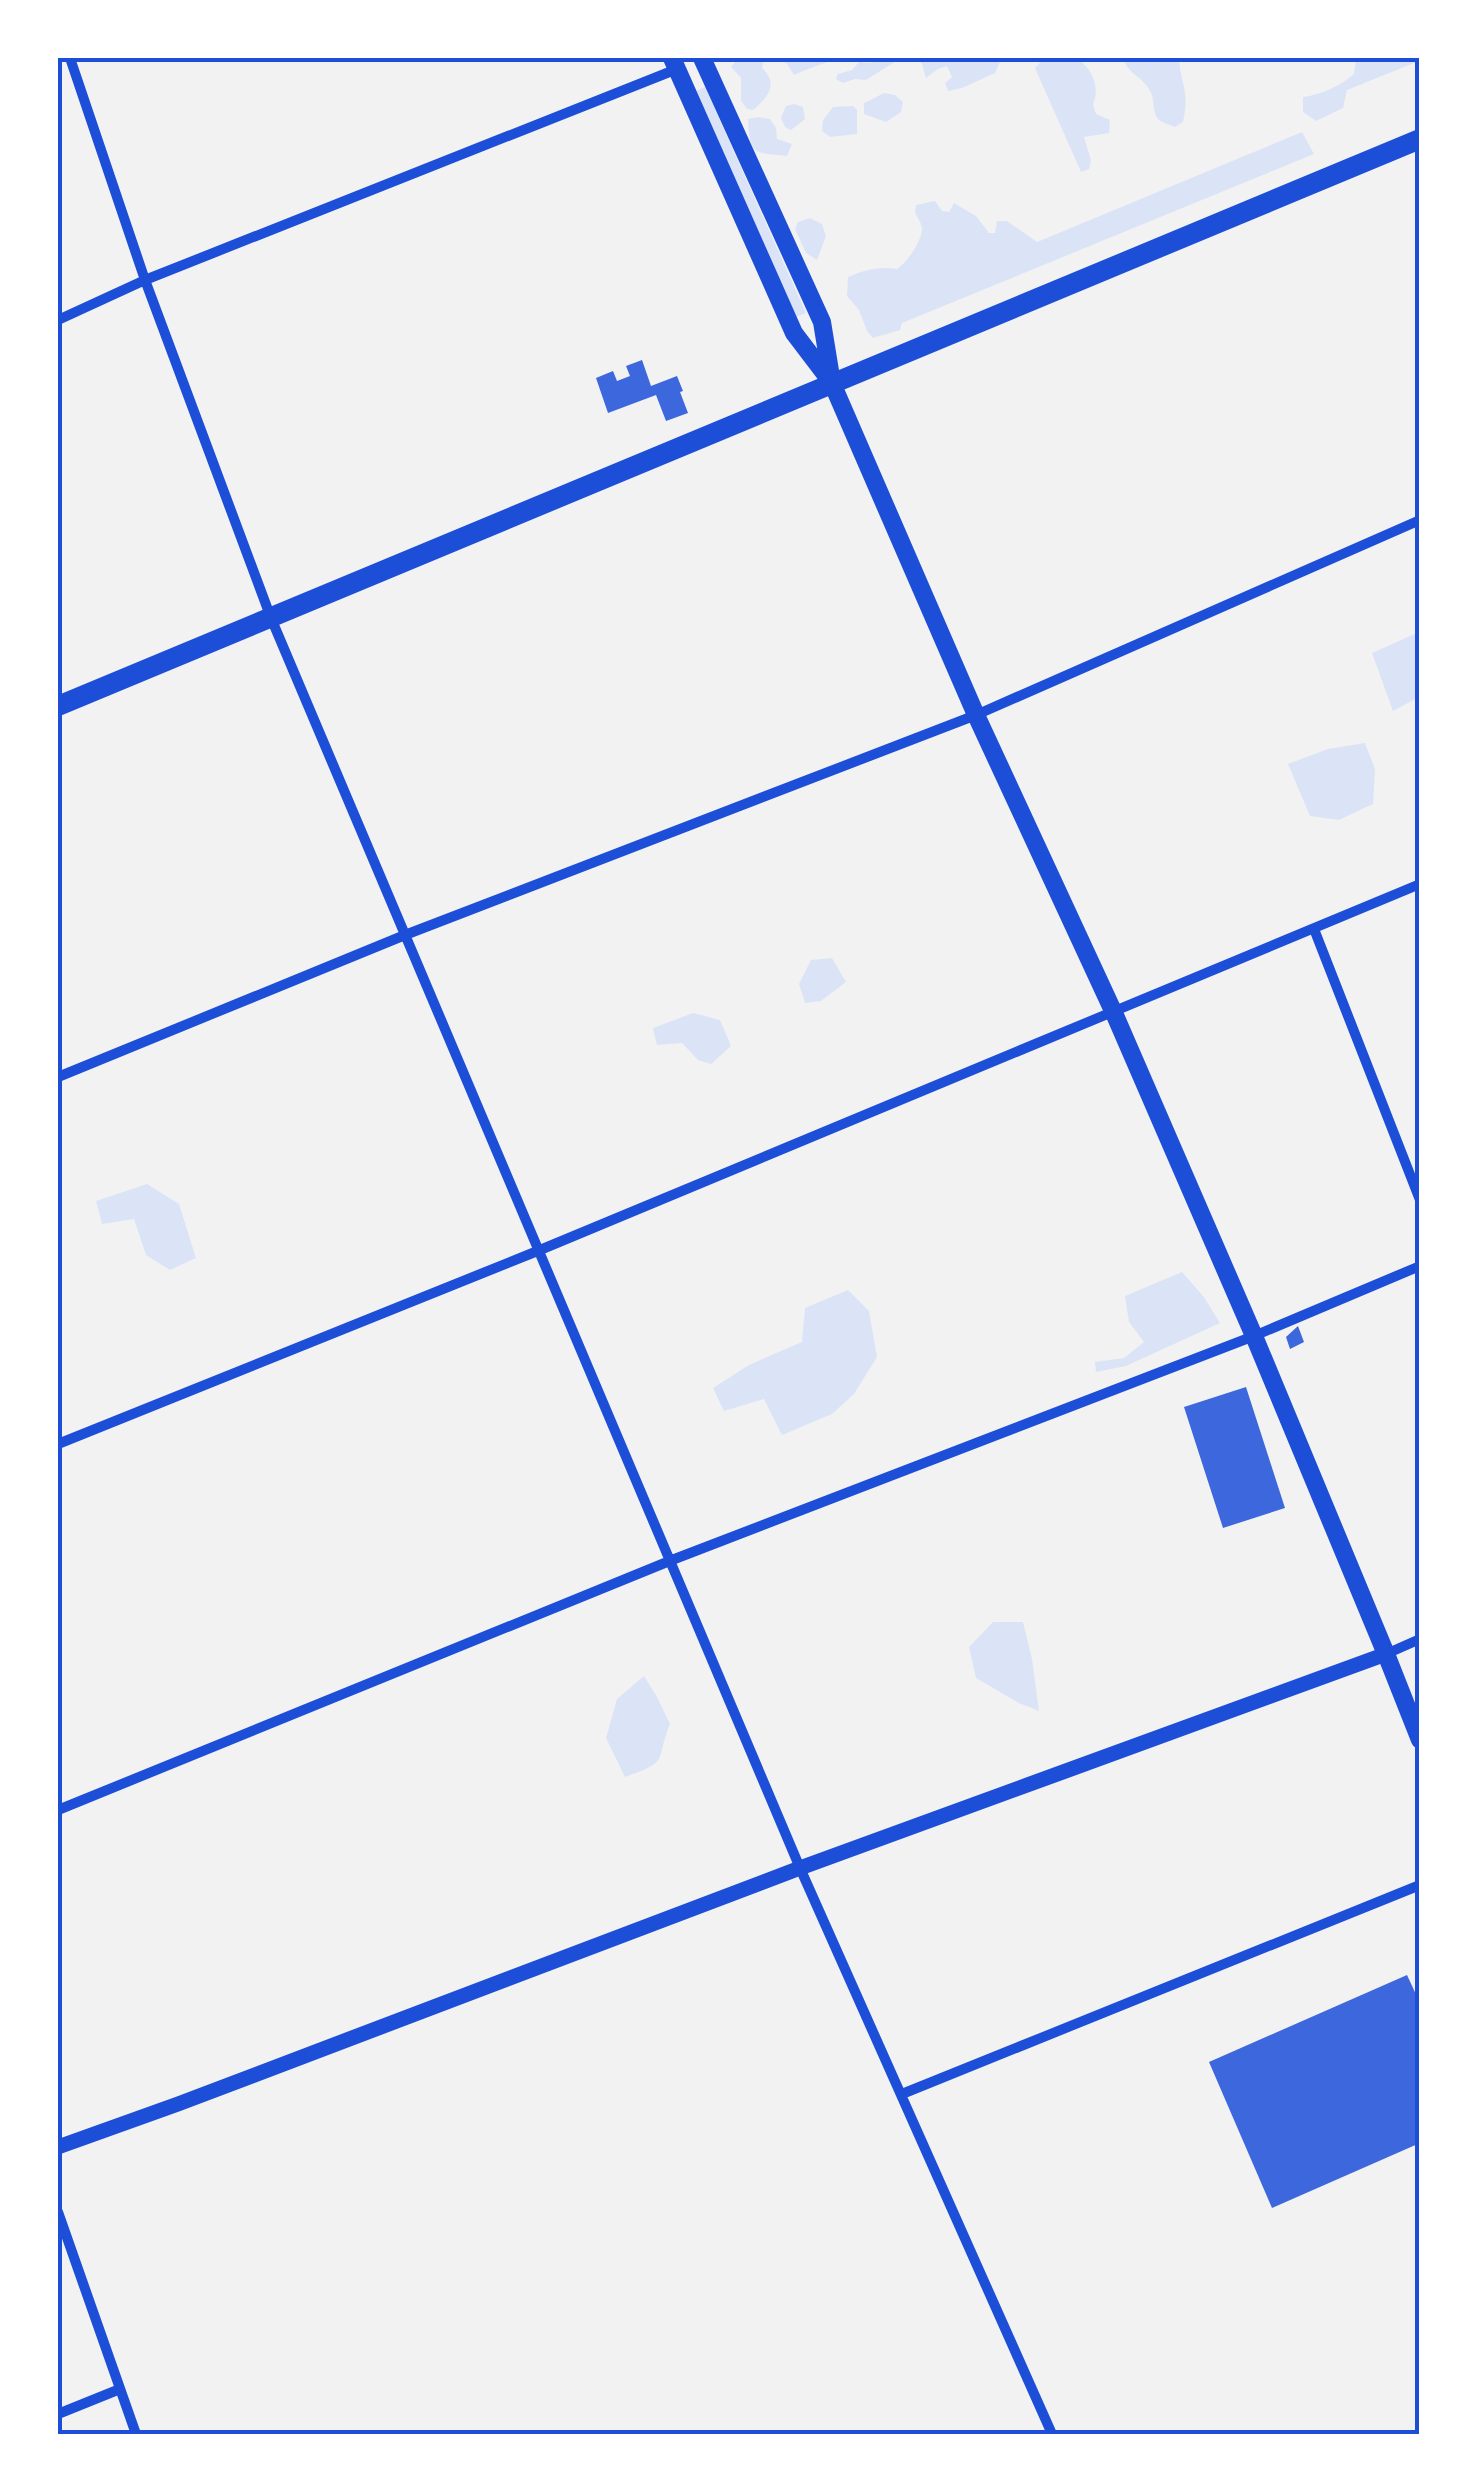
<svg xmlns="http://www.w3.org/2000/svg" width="1477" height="2492" viewBox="0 0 1477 2492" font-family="'Libre Baskerville',serif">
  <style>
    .green { fill: #dbe4f7 }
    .building { fill: #3d67dc }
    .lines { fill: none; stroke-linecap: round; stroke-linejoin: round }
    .minor { stroke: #1d4ed8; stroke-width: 10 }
    .tertiary { stroke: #1d4ed8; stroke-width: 15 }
    .secondary { stroke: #1d4ed8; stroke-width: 18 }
    .primary { stroke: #1d4ed8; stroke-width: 20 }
    .neatline { fill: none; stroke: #1d4ed8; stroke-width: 4 }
  </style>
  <rect width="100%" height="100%" fill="#f2f2f2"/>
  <path class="green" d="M738,58H762L764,59L762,68C779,84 768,97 753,110L747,109L741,101V78L731,67Z
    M777,58H836C822,65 808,68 794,75L787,64Z
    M875,58H901L866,80L855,79L843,83L836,79L838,74L852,70L859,62L871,63Z
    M917,58H1002L995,73L962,88L948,91L945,83L952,77L947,66L938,69L926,78L922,64Z
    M1044,58C1054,57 1069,55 1078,60C1093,68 1100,89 1093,104L1096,114L1110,120L1109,133L1084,137L1091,160L1089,169L1081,172L1035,68Z
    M1123,58H1179C1181,87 1190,90 1183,122L1175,127C1172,126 1161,122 1159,120C1151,112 1156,99 1149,89C1140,75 1129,75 1123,58Z
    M1356,58H1419V61L1347,90L1343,108L1316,121L1303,112V97C1323,94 1338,87 1354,74Z
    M705,87L806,313L796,317L696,91Z
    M884,93L895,95L903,102L901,112L886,122L864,114V103Z
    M794,104L803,107L805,119L791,130L785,127L781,118L786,106Z
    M853,106L857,110V134L830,137L822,131L823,120L833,107Z
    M758,117L770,119L776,128L777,139L792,144L787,156C754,152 750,157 748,119Z
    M1302,132L1314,154L902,323L900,330L873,338L867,331L859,310L847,296L848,277C865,270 878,266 897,269C907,262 920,244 922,230C922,224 918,218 915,213L916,205L935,201L942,211L949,212L954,203L976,216L989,233H995L997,221H1007L1037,242Z
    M810,218L822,224L826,236L817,260L806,253L795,229L798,222Z
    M1419,632V697L1393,711L1372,653Z
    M1365,743L1375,769L1373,804L1339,820L1310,816L1288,764L1328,749Z
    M832,958L846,982L821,1001L805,1003L799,984L811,960Z
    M693,1013L720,1020L731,1046L711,1064L698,1060L682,1043L657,1045L653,1028Z
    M147,1184L179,1204L196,1258L170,1270L146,1255L134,1219L102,1224L96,1201Z
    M1182,1272L1204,1297L1220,1323L1126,1366L1096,1372L1095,1362L1124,1358L1144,1342L1129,1322L1125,1296Z
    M848,1290L869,1311L877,1357L854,1394L832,1414L782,1435L764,1399L724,1411L713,1388L749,1365L802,1342L805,1308Z
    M993,1622H1023L1032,1659L1039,1711L1019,1703L976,1678L969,1647Z
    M644,1676L657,1697L670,1724C654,1763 672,1760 625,1777L606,1738L617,1699Z"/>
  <path class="building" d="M642,360L651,386L677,376L683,391L680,392L688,413L666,421L656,395L608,413L596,378L613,371L617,381L630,376L626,366Z
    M1298,1326L1304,1342L1290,1349L1286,1337Z
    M1246,1387L1285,1508L1223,1528L1184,1407Z
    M1407,1975L1420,2003V2143L1272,2208L1209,2062Z"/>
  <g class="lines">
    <path class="minor" d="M70,58L145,280L271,618L800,1868L1052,2434
      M58,320L145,280L677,69
      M1314,929L1420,1200
      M58,1077L405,935L976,715L1420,520
      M58,1444L540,1250L1420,884
      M1386,1654L1420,1639
      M58,1810L672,1560L1254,1336L1420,1266
      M902,2094L1420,1885
      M58,2212L136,2434
      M58,2414L120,2389"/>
    <path class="tertiary" d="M58,2147L178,2104L800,1868L1386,1654"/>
    <path class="secondary" d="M672,58L794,333L832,383L976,715L1114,1013L1254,1336L1386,1654L1420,1740
      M702,58L822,322L831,377"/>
    <path class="primary" d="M58,706L1420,139"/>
  </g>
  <rect width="1477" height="2492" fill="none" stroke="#ffffff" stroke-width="120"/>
  <rect x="60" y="60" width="1357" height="2372" class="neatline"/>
</svg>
